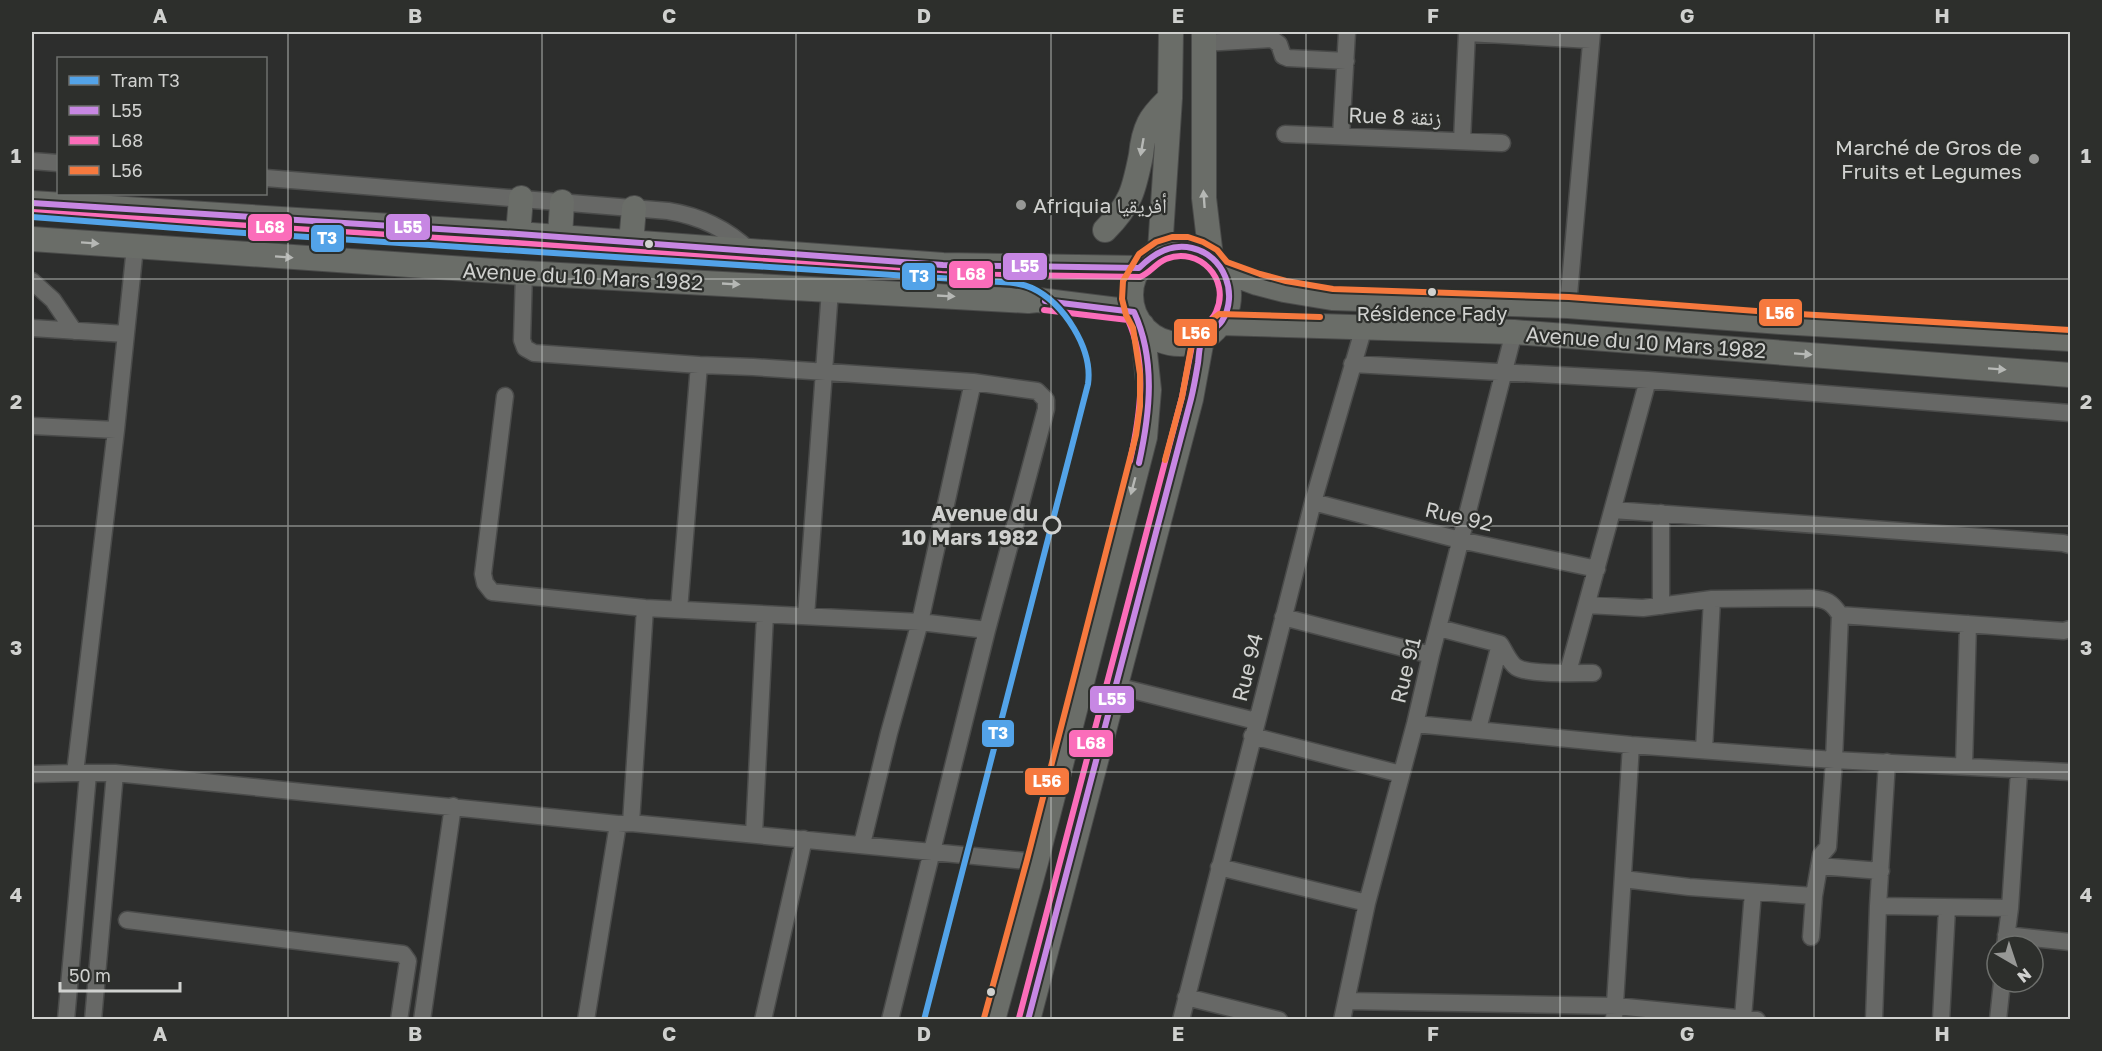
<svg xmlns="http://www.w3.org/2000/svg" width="2102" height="1051" viewBox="0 0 2102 1051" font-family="'Golos Text','Noto Naskh Arabic',sans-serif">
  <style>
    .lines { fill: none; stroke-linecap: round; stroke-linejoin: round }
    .minor-casing { stroke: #4a4b4a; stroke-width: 19 }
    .secondary-casing { stroke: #4a4b4a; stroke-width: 26 }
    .minor { stroke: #676866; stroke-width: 16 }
    .secondary { stroke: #6a6d68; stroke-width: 24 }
    .bus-1-casing { stroke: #2d2f2c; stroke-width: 10 }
    .bus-2-casing { stroke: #2d2f2c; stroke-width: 10 }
    .bus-3-casing { stroke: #2d2f2c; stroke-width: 10 }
    .bus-1 { stroke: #c787e3; stroke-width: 6 }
    .bus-2 { stroke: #fb6dba; stroke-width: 6 }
    .bus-3 { stroke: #f6793e; stroke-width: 6 }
    .tram-1-casing { stroke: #2d2f2c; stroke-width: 10 }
    .tram-1 { stroke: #53a3e8; stroke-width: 6 }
    .oneway { fill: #b6b8b5 }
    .grid { fill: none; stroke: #d0d1cf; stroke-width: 1.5; stroke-opacity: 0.55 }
    .poi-dot { fill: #979896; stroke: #2d2f2c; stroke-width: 2 }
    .bus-dot { fill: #d0d1cf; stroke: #2d2f2c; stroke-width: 2 }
    .stop-dot { fill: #2d2f2c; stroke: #d0d1cf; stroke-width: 3 }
    .labels { text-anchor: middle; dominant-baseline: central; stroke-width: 4.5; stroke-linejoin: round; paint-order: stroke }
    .bus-label { font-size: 20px; fill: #d0d1cf; stroke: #2d2f2c }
    .street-label { font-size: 21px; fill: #d0d1cf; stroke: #2d2f2c }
    .poi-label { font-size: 21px; fill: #d0d1cf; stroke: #2d2f2c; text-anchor: end }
    .stop-label { font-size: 21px; font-weight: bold; fill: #d0d1cf; stroke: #2d2f2c; text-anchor: end }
    .line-badge { stroke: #2d2f2c; stroke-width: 2 }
    .badge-label { font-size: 16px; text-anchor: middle; font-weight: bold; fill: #fff }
    .neatline { fill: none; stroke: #d0d1cf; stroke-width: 2 }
    .grid-label { font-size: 20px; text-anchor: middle; font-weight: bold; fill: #d0d1cf }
  </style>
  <rect width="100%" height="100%" fill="#2d2e2d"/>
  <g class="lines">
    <defs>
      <path id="minor" d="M1467,33L1591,40
        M1204,43L1272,39L1279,44L1283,56L1288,58L1346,61
        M1285,134L1502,143
        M1341,136L1347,32
        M1462,141L1467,32
        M32,161L58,163
        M266,178L668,211C700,216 726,228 750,251
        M135,247L116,430L75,773H115L618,824L631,823L1036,862
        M524,273L522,340L525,348L534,353L699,365L753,367L973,382L1037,391L1046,400V409L987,630L890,1020
        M32,281L53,300L74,331
        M1568,306L1592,32
        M32,328L126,334
        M1352,364L1648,380L2070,413
        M505,396L483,574L485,583L492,592L645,608L920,622L987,630
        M32,426L116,430
        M1313,502L1460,540L1597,569
        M1613,510L2063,543L2070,545
        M1587,605L1643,608L1712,599L1811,598C1826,599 1832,602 1840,615L1834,760L1828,847L1821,855L1814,896L1811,937
        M1661,606V513
        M679,610L699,365
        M1840,615L2064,631L2070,629
        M806,616L830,290
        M1283,617L1431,655
        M1439,628L1500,644C1505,651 1509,662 1516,667C1528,675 1577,673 1593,673
        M1568,672L1648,380
        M1116,686L1256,721
        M1415,724L1631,745L1834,760L2070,772
        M1478,729L1500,644
        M1252,736L1401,774
        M1704,750L1712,599
        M1964,766L1968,624
        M32,774L75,773
        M631,823L645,608
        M754,834L765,615
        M862,844L889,733L920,622L973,382
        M1819,866L1881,871
        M1219,867L1367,903
        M1623,879L1689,887L1814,896
        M1878,906L2010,908L2005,946
        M2010,908L2019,771
        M127,920L403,954L408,961L399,1020
        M2006,935L2070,942
        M1186,997L1279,1020
        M1346,1001L1616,1006L1757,1020
        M1743,1018L1753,892
        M66,1020L88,774
        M93,1020L115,773
        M422,1020L453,806
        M586,1020L618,824
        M763,1020L804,839
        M1181,1020L1313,502L1364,327
        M1342,1020L1367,903L1415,724L1431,655L1514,332
        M1614,1020L1631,745
        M1874,1020L1878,906L1887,762
        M1941,1020L1947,908
        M1998,1020L2002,982"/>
      <path id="secondary" d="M1204,32V198L1211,257
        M32,203L518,234L943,265L1139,268
        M1105,230C1131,204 1134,190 1141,155C1142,144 1144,133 1149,123C1154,113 1162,106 1170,98
        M518,234L521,198
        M560,237L562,202
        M32,239L524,273L1028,301L1038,300L1134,312
        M631,243L634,208
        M1131 295a49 49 0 1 1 98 0a49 49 0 1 1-98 0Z
        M1160,250L1170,98L1171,32
        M1222,270L1257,283L1284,290L1332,298L1568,306L1781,322L2070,339
        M1220,323L1514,332L2070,375
        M993,1020L1036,862L1145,437L1149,390L1142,325
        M1028,1020L1191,399L1202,339"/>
    </defs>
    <use href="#minor" class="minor-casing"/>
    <use href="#secondary" class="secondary-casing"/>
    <use href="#minor" class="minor"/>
    <use href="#secondary" class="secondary"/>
    <defs>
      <path id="bus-1" d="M32,203L518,234L943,265L1139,268C1153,254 1171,243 1192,248C1224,255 1239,294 1222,321C1217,329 1206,333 1202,340C1199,346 1199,356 1198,363C1196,375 1194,387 1191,399L1028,1020
        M1045,301L1134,312C1156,360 1150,413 1139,463"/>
      <path id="bus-2" d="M32,212L517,243L942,274L1140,277C1150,273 1156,263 1166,259C1199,246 1231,279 1216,312C1211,324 1198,328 1193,340L1182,397L1019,1018
        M1044,310L1128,320C1148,364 1140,416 1130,461"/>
      <path id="bus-3" d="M1165,460L1182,397L1193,337L1196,332L1219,314L1320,317
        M984,1018L1027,860L1136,435L1140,406V374L1133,328L1126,315L1122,299L1123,281L1139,254L1156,242L1172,237H1188L1203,242L1217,250L1227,262L1260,274L1286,281L1333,289L1569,297L1782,313L2070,330"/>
    </defs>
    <use href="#bus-1" class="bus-1-casing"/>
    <use href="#bus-2" class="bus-2-casing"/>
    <use href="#bus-3" class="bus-3-casing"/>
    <use href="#bus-1" class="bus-1"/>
    <use href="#bus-2" class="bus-2"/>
    <use href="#bus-3" class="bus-3"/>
    <defs>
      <path id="tram-1" d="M32,217L229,232L986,281C1001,283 1018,281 1032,288C1064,303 1093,349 1088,384L924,1020"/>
    </defs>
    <use href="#tram-1" class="tram-1-casing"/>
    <use href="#tram-1" class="tram-1"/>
  </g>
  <defs><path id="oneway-solid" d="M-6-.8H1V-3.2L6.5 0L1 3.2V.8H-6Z" transform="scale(1.5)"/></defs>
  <g class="oneway">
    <use href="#oneway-solid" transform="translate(1142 147) rotate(100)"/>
    <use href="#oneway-solid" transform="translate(1204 199) rotate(-94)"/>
    <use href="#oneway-solid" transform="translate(90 243) rotate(4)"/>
    <use href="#oneway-solid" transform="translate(284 257) rotate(4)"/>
    <use href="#oneway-solid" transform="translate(731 284) rotate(3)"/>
    <use href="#oneway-solid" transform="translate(946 296) rotate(3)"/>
    <use href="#oneway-solid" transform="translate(1803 354) rotate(4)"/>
    <use href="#oneway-solid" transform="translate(1997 369) rotate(4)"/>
    <use href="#oneway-solid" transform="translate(1133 486) rotate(105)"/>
  </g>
  <path class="grid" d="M288,32V1020M542,32V1020M796,32V1020M1051,32V1020M1306,32V1020M1560,32V1020M1814,32V1020M32,279H2070M32,526H2070M32,772H2070"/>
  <g class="poi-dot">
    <circle cx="2034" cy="159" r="6"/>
    <circle cx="1021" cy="205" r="6"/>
  </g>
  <g class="bus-dot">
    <circle cx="649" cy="244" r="5"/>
    <circle cx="1432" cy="292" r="5"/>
    <circle cx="991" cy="992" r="5"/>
  </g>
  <circle class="stop-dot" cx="1052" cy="525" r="8"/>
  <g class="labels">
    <g class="bus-label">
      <text x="1432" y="313">Résidence Fady</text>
    </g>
    <g class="street-label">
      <text transform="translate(1395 116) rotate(2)">Rue 8 زنقة</text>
      <text transform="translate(583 276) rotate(3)">Avenue du 10 Mars 1982</text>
      <text transform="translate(1646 342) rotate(4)">Avenue du 10 Mars 1982</text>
      <text transform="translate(1459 516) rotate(13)">Rue 92</text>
      <text transform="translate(1247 667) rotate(-76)">Rue 94</text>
      <text transform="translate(1405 670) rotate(-76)">Rue 91</text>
    </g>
    <g class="poi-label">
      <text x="2022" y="147">Marché de Gros de<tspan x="2022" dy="24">Fruits et Legumes</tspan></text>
      <text x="1033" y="205" text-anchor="start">Afriquia أفريقيا</text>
    </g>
    <g class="stop-label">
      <text x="1038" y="513">Avenue du<tspan x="1038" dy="24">10 Mars 1982</tspan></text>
    </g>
  </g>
  <g class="line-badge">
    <rect x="385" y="213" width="46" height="28" rx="6" fill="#c787e3"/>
    <rect x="247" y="213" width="46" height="29" rx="6" fill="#fb6dba"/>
    <rect x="310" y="224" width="35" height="29" rx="6" fill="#53a3e8"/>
    <rect x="1002" y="252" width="46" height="29" rx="6" fill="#c787e3"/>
    <rect x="948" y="260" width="46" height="29" rx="6" fill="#fb6dba"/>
    <rect x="901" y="262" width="35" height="29" rx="6" fill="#53a3e8"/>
    <rect x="1758" y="298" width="45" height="29" rx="6" fill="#f6793e"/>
    <rect x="1173" y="318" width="45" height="29" rx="6" fill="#f6793e"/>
    <rect x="1089" y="685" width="46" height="29" rx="6" fill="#c787e3"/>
    <rect x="981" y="719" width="34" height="29" rx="6" fill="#53a3e8"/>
    <rect x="1068" y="729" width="46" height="29" rx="6" fill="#fb6dba"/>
    <rect x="1024" y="767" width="46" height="29" rx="6" fill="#f6793e"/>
  </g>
  <g class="badge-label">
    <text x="408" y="233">L55</text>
    <text x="270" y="233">L68</text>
    <text x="327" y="244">T3</text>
    <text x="1025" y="272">L55</text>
    <text x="971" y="280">L68</text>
    <text x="919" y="282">T3</text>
    <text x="1780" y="319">L56</text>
    <text x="1196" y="339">L56</text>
    <text x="1112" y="705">L55</text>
    <text x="998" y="739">T3</text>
    <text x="1091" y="749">L68</text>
    <text x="1047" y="787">L56</text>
  </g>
  <rect width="2102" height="1051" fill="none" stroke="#2d2f2c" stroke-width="66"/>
  <rect x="57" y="57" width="210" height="138" fill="#2d2f2c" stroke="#6e706d" stroke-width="1.5"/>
  <rect x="69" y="76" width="30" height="9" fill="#53a3e8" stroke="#6e706d" stroke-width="1.5"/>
  <text x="111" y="87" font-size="18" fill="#d0d1cf">Tram T3</text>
  <rect x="69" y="106" width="30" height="9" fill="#c787e3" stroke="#6e706d" stroke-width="1.5"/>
  <text x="111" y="117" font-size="18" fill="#d0d1cf">L55</text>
  <rect x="69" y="136" width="30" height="9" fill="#fb6dba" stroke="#6e706d" stroke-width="1.5"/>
  <text x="111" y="147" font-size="18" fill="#d0d1cf">L68</text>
  <rect x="69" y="166" width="30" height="9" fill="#f6793e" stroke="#6e706d" stroke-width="1.5"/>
  <text x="111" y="177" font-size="18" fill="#d0d1cf">L56</text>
  <g transform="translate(2015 964) rotate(141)"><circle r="28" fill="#2d2f2c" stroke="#6e706d" stroke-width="1.5"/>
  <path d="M0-4.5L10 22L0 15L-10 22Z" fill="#979896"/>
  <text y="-9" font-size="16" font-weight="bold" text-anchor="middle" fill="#d0d1cf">N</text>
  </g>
  <path d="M60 982v9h120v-9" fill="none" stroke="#d0d1cf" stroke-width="3"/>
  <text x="69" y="982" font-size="18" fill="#d0d1cf" stroke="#2d2f2c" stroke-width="4.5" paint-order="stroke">50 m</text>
  <rect x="33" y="33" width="2036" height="985" class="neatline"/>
  <g class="grid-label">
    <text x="160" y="23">A</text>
    <text x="415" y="23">B</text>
    <text x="669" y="23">C</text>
    <text x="924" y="23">D</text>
    <text x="1178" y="23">E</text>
    <text x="1433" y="23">F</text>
    <text x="1687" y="23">G</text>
    <text x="1942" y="23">H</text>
    <text x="16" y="163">1</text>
    <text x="2086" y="163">1</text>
    <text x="16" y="409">2</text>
    <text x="2086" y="409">2</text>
    <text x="16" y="655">3</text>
    <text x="2086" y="655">3</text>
    <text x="16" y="902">4</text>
    <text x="2086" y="902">4</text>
    <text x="160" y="1041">A</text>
    <text x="415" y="1041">B</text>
    <text x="669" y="1041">C</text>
    <text x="924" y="1041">D</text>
    <text x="1178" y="1041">E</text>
    <text x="1433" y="1041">F</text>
    <text x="1687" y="1041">G</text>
    <text x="1942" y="1041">H</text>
  </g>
</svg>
